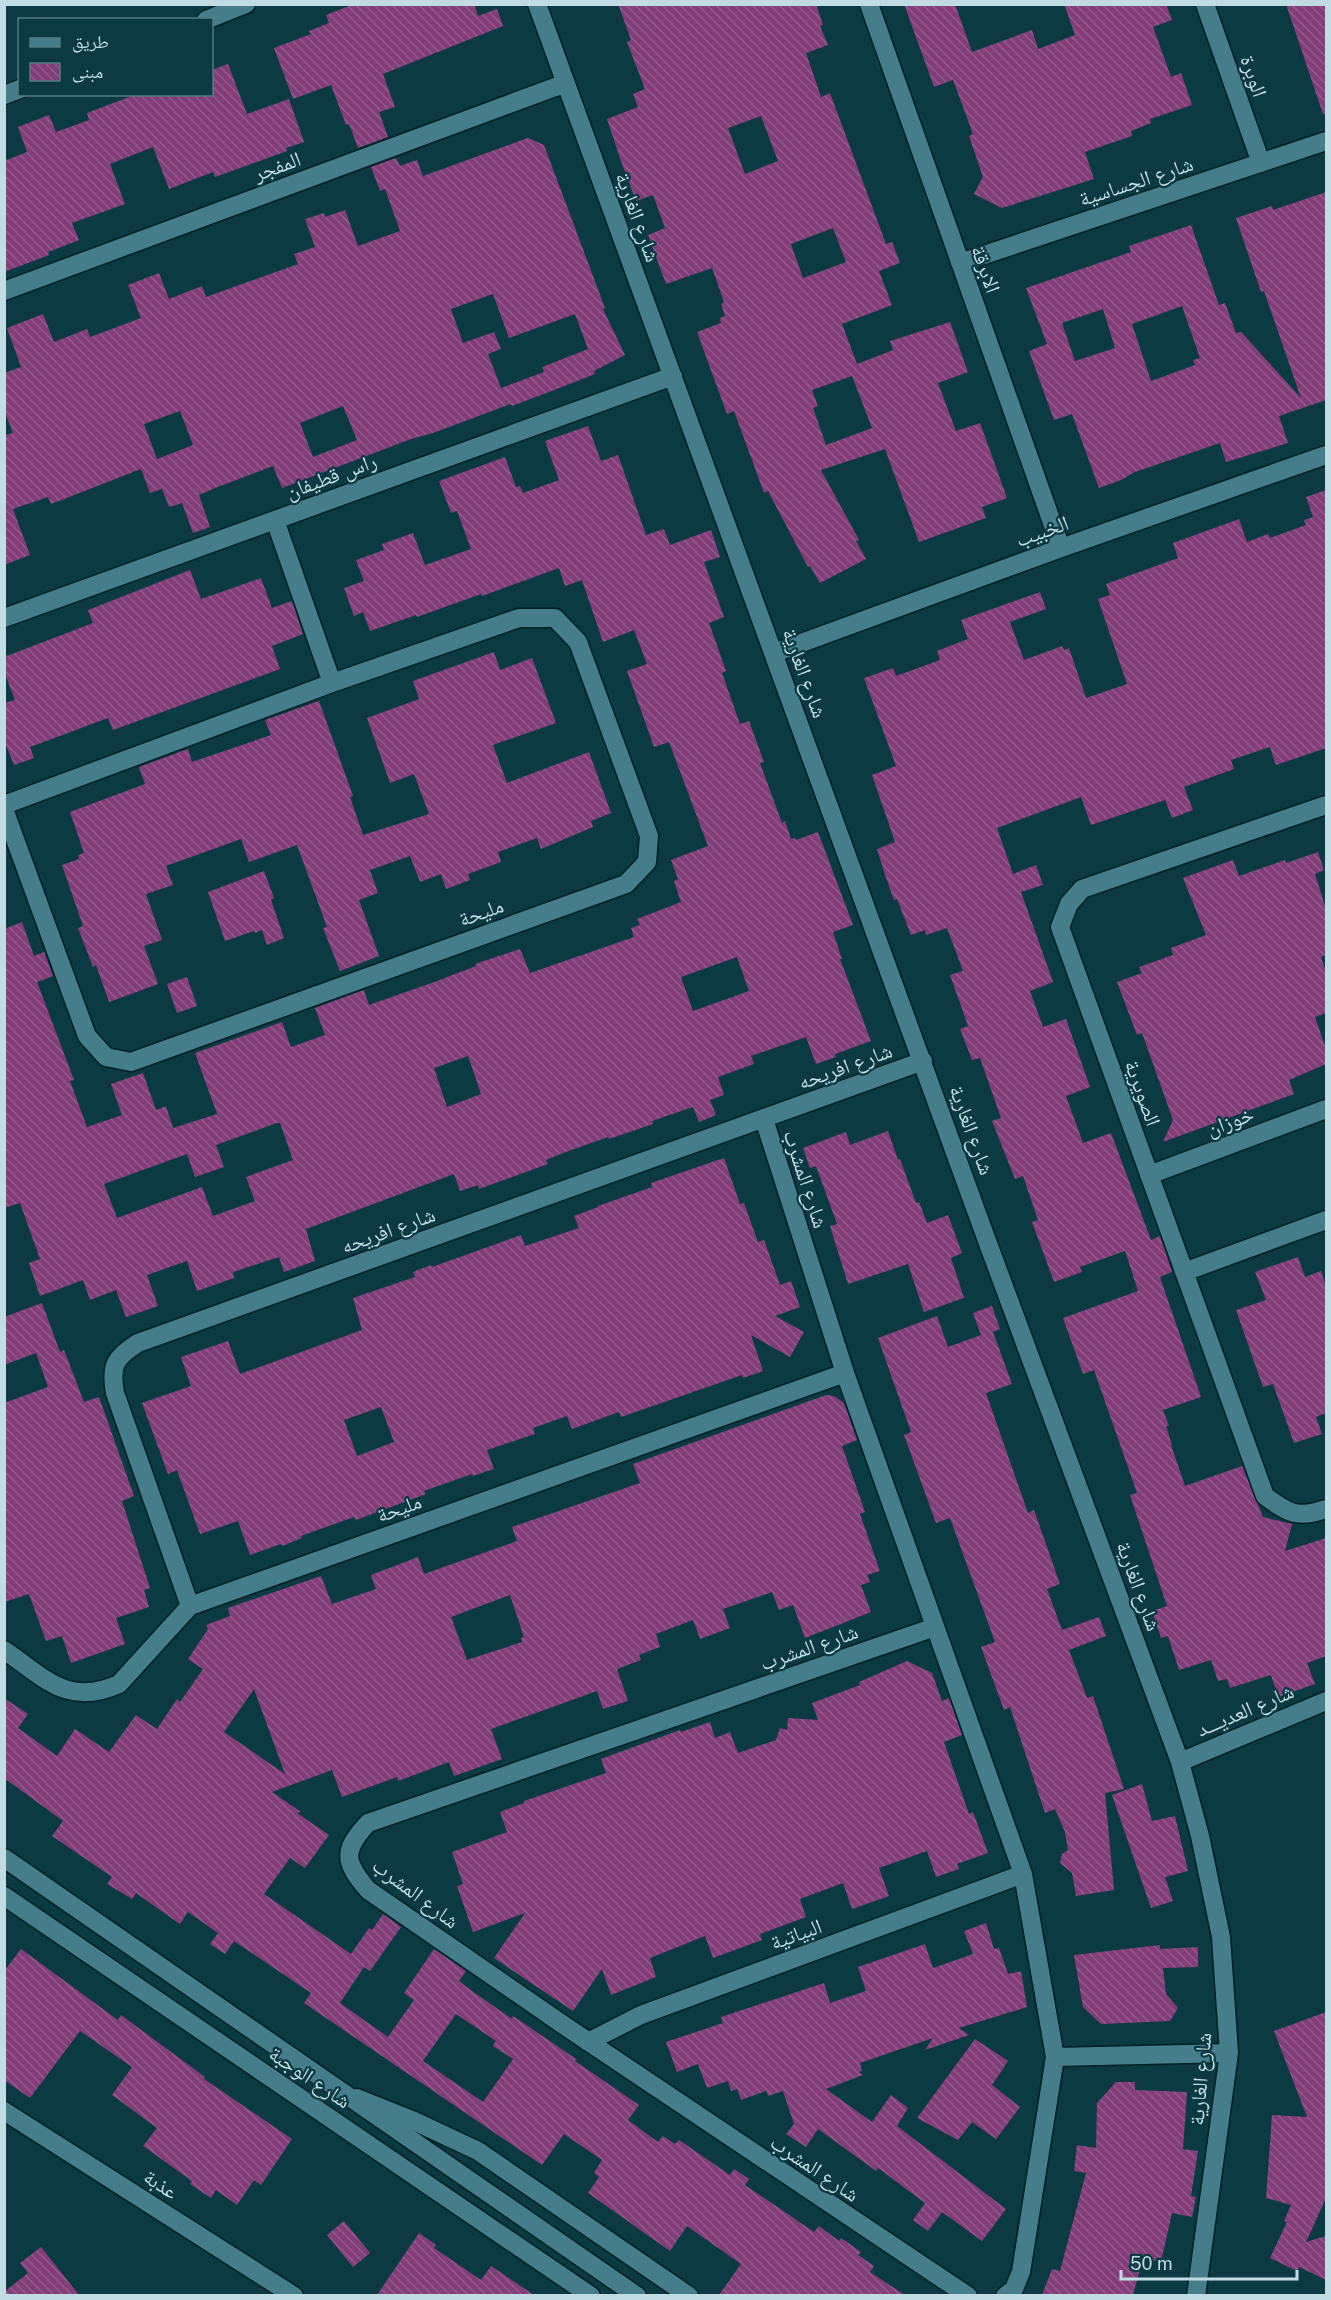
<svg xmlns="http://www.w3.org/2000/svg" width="1331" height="2300" viewBox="0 0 1331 2300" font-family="'Public Sans','Noto Naskh Arabic',sans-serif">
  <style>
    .building { fill: url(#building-back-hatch); fill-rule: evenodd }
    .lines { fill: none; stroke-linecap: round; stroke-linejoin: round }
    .minor-casing { stroke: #012026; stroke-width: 21 }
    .tertiary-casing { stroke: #012026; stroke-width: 21 }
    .minor { stroke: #457e8a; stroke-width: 18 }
    .tertiary { stroke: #457e8a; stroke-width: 18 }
    .labels { text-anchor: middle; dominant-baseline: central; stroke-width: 4.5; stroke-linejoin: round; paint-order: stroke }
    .street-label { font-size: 21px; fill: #c1dde3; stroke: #0c3a43 }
  </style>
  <defs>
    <pattern id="building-back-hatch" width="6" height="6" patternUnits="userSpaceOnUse" patternTransform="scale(1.5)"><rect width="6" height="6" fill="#833e7a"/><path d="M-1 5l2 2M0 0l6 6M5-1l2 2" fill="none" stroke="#93598d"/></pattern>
  </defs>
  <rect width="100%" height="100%" fill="#0c3a43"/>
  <path class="building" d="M354,4H474L478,16L497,9L503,26L383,74L395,107L379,112L388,137L358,148L349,124L346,125L331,85L293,99L274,48L311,34L309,31L329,23L326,15Z
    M618,4H816L823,25L820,26L828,45L806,53L821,97L830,93L886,244L892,242L900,263L879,271L892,305L842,324L857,364L893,350L890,341L950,322L968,372L938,383L956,431L980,423L1007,498L982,507L986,518L919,542L885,449L821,470L859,540L856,541L866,559L820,583L810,566L808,567L768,491L764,493L734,411L727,414L697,332L721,323L720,318L725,316L721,304L724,302L712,268L666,284L648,235L665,228L653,195L636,201L622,164L607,119L638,107L633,94L645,89L627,42L631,40ZM761,116L778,161L745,174L728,128ZM833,228L846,262L803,278L791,244ZM852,376L872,428L826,445L813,408L818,406L812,390Z
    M904,4H955L972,52L1032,30L1038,49L1075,35L1064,4H1166L1172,20L1153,27L1171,77L1181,73L1192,105L1150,119L1151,123L1131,131L1132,136L1085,152L1094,179L1002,208L974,194L983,177L969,136L973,134L953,80L934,87Z
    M1286,4H1326V114H1323Z
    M228,64L247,114L289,99L304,142L286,148L287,151L215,177L213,172L169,189L153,147L110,164L125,204L72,223L79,240L48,252L49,255L4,272V161L27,152L18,127L49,115L56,132L89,120L87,113L137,94H212V70Z
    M528,138L544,145L605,308L603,309L625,355L594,371L595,374L549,392L512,406L511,404L433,433L411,439L282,488L273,466L215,488L199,495L210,527L193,533L182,503L169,507L162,489L150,493L141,469L51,504L48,497L13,509L30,555L4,565V435L13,433L4,410V373L21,367L7,328L43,314L54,342L87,329L90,337L141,318L128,285L159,273L169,299L202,286L206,297L298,264L294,254L315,247L305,219L324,213L325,217L345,210L358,246L400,231L385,189L380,191L371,167L396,158L400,166L417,160L423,176ZM493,294L509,338L575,314L588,349L542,367L544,372L501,388L488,354L501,349L494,332L463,343L451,309ZM343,406L357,440L313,457L300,423ZM180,411L193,445L157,459L144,424Z
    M1326,192V400L1279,416L1288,443L1226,462L1220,443L1135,472L1121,480L1099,488L1072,414L1054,420L1029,351L1047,344L1026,288L1131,252L1129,246L1191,225L1219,305L1225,303L1236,333L1241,332L1301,398L1264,291L1261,292L1236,218L1272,206L1273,210ZM1182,306L1200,358L1193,360L1195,365L1151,381L1132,324ZM1103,309L1115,348L1075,361L1062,323Z
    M588,426L601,461L618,455L646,535L664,529L670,545L711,530L720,557L704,562L724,617L709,623L726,671L722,673L740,724L749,721L764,762L760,763L782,823L785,821L791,839L795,838L796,840L818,832L853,925L833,932L842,959H840L871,1041L835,1054L836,1057L816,1064L806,1037L751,1056L754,1064L718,1077L724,1095L710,1100L716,1115L699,1122L693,1107L652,1121L653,1124L609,1139L608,1137L563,1153L546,1160L548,1164L479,1189L478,1185L460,1191L454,1174L306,1229L315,1261L284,1272L279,1257L233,1272L234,1278L197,1291L187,1261L147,1275L158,1306L126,1317L116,1290L90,1300L83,1280L40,1296L29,1263L40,1259L20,1203L4,1208V929L22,922L34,956L44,952L53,976L37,982L74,1080L70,1081L87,1127L122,1115L111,1084L143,1073L156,1110L166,1106L173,1128L217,1114L195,1053L282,1022L291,1047L325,1035L315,1008L364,990L369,1005L437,981L476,966L475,964L520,949L530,973L634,937L631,928L640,925L637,919L681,902L674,881L678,879L671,860L708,846L669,742L654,747L627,671L647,664L634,630L603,642L582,580L565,586L559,568L482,596L481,594L417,617L416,615L370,631L363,612L354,616L344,588L364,581L356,560L384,550L382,544L413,533L425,565L471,549L457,511L451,513L439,481L505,457L516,487L520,486L523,493L559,480L545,441ZM737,957L749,991L693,1011L681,977ZM468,1056L481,1094L447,1107L434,1068ZM277,1123H280L293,1160L246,1177L255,1201L213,1216L202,1187L117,1218L104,1184L187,1154L195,1177L224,1167L216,1145Z
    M1326,490V748L1276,765L1270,747L1231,760L1234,769L1184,787L1193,810L1172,818L1165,800L1091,825L1081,797L997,828L1013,874L1036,865L1043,885L1021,892L1053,982L1030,991L1043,1027L1066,1019L1090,1087L1066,1096L1083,1143L1111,1133L1151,1240L1160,1236L1172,1272L1160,1277L1201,1397L1163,1410L1169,1426H1166L1172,1445H1171L1185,1486L1242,1466L1263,1517L1292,1524L1285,1551L1326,1538V1656L1307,1663L1315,1684L1278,1697L1271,1675L1230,1688L1227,1679L1218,1681L1211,1660L1179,1670L1168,1636L1161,1638L1152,1611L1167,1606L1130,1495L1137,1493L1094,1370L1083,1374L1063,1318L1138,1291L1125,1251L1080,1267L1082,1272L1054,1282L1032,1222L1038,1220L1023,1176L1015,1179L992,1121L1001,1118L980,1058L972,1060L960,1029L968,1026L950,975L963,971L947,928L926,935L925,930L911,935L897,899L894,900L885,875L877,849L895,842L872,775L896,766L864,678L893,668L896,676L940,660L937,651L968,639L961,620L1040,592L1046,609L1010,622L1024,660L1062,646L1064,650L1069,648L1086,698L1127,684L1098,599L1110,595L1106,584L1178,558L1173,543L1239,519L1247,542L1268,534L1270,538L1306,525L1304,520L1313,517L1306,497Z
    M190,570L201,599L261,578L272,608L292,601L303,634L272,646L280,669L113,730L108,718L30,747L34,758L14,765L4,740V703L15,700L4,671V657L93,623L88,610Z
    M494,652L500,670L532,658L556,723L493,745L507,783L589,752L611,813L591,821L593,827L541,849L537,838L498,852L501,862L468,874L470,880L446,889L441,874L420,882L410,856L370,870L378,893L359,900L379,956L340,971L323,928L327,927L297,845L249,862L241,839L166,866L173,885L146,894L162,940L144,946L158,984L109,1002L96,965L93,967L78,928L83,926L62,865L79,859L78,855L84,853L70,812L145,784L139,767L188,749L192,762L271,735L265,720L319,701L353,796L350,797L363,835L429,814L414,774L390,783L367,718L419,699L413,681Z
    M1318,852L1324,870L1315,874L1326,909V955L1321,957L1326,972V1013L1315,1017L1326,1049V1064L1289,1080L1294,1094L1163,1142L1173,1120L1142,1033L1137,1035L1117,982L1142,973L1139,967L1173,955L1171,948L1206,935L1183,878L1233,860L1239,876L1285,860L1286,863Z
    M264,871L274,898L271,900L284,938L267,945L262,930L255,933L254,931L225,941L208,892Z
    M187,977L197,1006L177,1013L167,984Z
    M888,1131L898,1160L900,1159L916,1203L919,1202L927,1223L948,1215L962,1253L951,1258L964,1298L924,1312L908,1264L848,1284L830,1226L837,1224L816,1166L810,1168L803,1148L846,1132L850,1145Z
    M724,1158L740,1204L744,1203L758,1242L764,1240L780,1285L791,1281L800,1307L775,1316L804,1332L790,1357L751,1335L763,1371L743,1378L742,1375L621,1417L619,1412L572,1429L567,1416L533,1428L535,1434L487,1450L494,1469L473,1476L472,1474L424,1491L426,1494L356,1520L354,1517L301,1536L302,1538L282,1546L281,1544L250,1555L238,1521L200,1534L177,1470L168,1474L142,1403L191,1386L181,1357L228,1341L240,1374L362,1330L353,1298L415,1277L413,1272L431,1265L432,1267L521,1235L525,1246L579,1228L574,1216L598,1207V1206L652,1187L651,1183ZM381,1407L394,1442L357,1456L344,1420Z
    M1298,1257L1305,1277L1321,1271L1326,1287V1413L1316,1417L1322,1434L1294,1443L1273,1384L1263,1387L1236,1310L1266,1300L1255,1272Z
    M42,1303L60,1352L64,1350L84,1402L99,1397L134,1496L122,1501L150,1588L144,1590L149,1607L116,1618L125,1644L71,1663L62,1636L46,1641L29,1594L4,1602V1403L48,1387L36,1353L4,1365V1317Z
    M992,1306L1000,1329L993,1332L1012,1384L986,1393L1028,1513L1034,1510L1060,1584L1047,1589L1062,1630L1099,1617L1106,1636L1069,1650L1087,1698L1093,1696L1124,1789L1105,1793L1114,1890L1076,1896L1072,1873L1060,1863L1062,1854L1068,1850L1065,1832L1055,1809L1045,1813L1010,1707L1004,1710L981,1647L995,1642L950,1518L936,1523L904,1435L911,1432L878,1338L937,1316L948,1347L981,1335L973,1313Z
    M826,1395L834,1396L844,1403L857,1440L842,1446L865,1512L860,1514L880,1571L867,1575L870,1582L861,1585L871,1612L805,1638L793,1605L779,1610L772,1592L723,1609L730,1628L700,1639L693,1620L656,1634L660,1647L639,1655L641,1660L617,1669L628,1701L603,1709L597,1691L491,1729L502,1759L454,1776L449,1762L398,1781L397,1777L342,1797L332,1770L272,1792L301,1812L297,1813L329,1835L305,1868L290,1858L264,1894L351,1954L369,1928L372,1930L383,1914L401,1927L370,1971L364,1967L340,2003L388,2037L414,2000L404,1993L434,1949L466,1971L459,1981L472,1991L512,2019L513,2016L560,2048L576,2059L575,2061L639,2105L628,2120L658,2142L663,2136L675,2144L679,2140L730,2175L734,2169L749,2179L745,2185L814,2232L819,2226L839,2241L841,2238L861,2252L858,2255L874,2266L870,2272L905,2295H719L741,2264L687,2226L670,2251L588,2193L599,2177L594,2173L602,2160L564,2134L542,2165L304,2003L311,1993L234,1941L225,1954L210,1944L218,1933L188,1912L180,1924L136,1893L132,1899L107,1884L112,1877L52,1836L63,1821L4,1778V1698L28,1714L18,1728L57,1756L75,1729L109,1752L136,1715L157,1729L177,1699L180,1702L203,1669L188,1659L208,1629L206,1625L230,1616L228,1608L321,1576L332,1604L376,1589L371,1575L418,1557L424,1574L517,1541L512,1527L640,1483L633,1464ZM510,1595L524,1637L521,1638L522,1642L467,1660L451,1617ZM254,1689L285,1774L224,1732ZM456,2014L496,2041L493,2046L513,2059L483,2102L423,2061Z
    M907,1661L932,1673L942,1701L949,1698L962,1735L944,1742L969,1814L973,1812L988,1853L957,1864L959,1869L936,1877L927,1851L879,1868L889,1896L852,1909L843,1883L800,1899L806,1917L760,1934L762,1940L713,1958L705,1936L650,1958L656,1977L611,1995L602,1969L573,2011L494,1958L525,1913L473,1932L457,1886L463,1884L452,1852L507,1832L500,1812L524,1803V1801L606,1773L601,1759L680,1730L681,1732L710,1722L715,1738L730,1732L738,1753L776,1740L780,1728L787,1730L788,1718L818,1720L812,1703L860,1685L859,1682Z
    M1142,1784L1152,1821L1175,1816L1188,1871L1165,1877L1173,1901L1151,1908L1112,1795Z
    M986,1923L994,1949L999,1948L1008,1974L1021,1971L1027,2007L959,2028L969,2035L925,2050L933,2038L860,2063L862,2071L859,2072L863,2075L826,2089L872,2122L891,2095L908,2108L897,2126L1006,2209L982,2241L942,2212L928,2231L913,2220L925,2203L878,2168L876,2171L818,2129L806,2147L786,2134L794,2124L783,2091L768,2096L766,2091L741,2100L737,2089L731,2091L728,2081L707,2088L698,2064L677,2072L666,2042L723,2023L721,2017L824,1983L830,2003L866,1991L858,1967L925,1944L933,1968L973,1954L964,1931Z
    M1160,1945V1949L1198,1947V1967L1163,1968L1166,1994L1178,2008L1170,2021L1101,2024L1083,2007L1074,1955Z
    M21,1949L118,2020L121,2015L205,2077L204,2079L292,2139L261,2185L254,2180L237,2205L216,2190L211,2198L190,2184L192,2181L143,2146L157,2128L112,2095L132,2067L80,2031L30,2098L4,2080V1971Z
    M1326,2012V2198L1306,2242L1326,2236V2280L1299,2267L1297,2271L1270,2258L1287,2222L1284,2221L1291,2205L1266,2198L1272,2115L1307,2117L1274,2031Z
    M975,2039L1008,2061L992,2085L1020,2107L996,2139L972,2122L958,2140L917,2118Z
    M1116,2082H1135V2090L1187,2092L1183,2149L1198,2151L1191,2196L1196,2197L1192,2217L1172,2213L1161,2262L1143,2258L1133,2295H1042L1052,2269L1060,2271L1086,2173L1074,2171L1077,2145L1096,2148L1097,2103Z
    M344,2221L370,2253L353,2267L327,2235Z
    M419,2233L436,2245L434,2248L481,2280L491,2266L534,2295H377Z
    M41,2247L79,2295H4V2292L28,2273L20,2263Z"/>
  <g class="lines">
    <defs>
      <path id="minor" d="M537,4L986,1238L1180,1762L1200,1836L1221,1937L1229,2053L1196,2296
        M869,4L1061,548
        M1205,4L1261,163
        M206,20L246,4
        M4,95L20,89
        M960,263L1326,141
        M4,291L566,83
        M275,520L332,683
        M4,618L673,376
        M774,653L1061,548L1326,455
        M4,805L332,683L519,618H555L578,642L649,836L647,862L626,884L131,1062L106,1057L87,1036L4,809
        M1326,805L1082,889L1069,904L1060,927L1265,1496C1288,1513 1297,1519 1326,1509
        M764,1119L845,1373L1023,1874L1055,2057L1021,2272L1014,2289L1005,2296
        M1149,1175L1326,1109
        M1184,1272L1326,1220
        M190,1606L115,1393C110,1366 115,1357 138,1343L923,1061
        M935,1627L368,1823C342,1851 344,1862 368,1890L565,2026L968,2296
        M4,1650C45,1678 68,1707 119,1684L190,1606L845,1373
        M1180,1762L1326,1701
        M588,2042L641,2015L1023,1874
        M1055,2057L1229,2053
        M357,2098L412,2120L478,2151L689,2296
        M4,2111L294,2296"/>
      <path id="tertiary" d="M4,1858L637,2296
        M4,1896L591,2296"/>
    </defs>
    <use href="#minor" class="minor-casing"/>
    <use href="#tertiary" class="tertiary-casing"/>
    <use href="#minor" class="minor"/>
    <use href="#tertiary" class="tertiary"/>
  </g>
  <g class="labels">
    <g class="street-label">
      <text transform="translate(1254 76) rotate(71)">الوبرة</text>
      <text transform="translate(277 166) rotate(-20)">المفجر</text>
      <text transform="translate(1136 181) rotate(-18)">شارع الجساسية</text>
      <text transform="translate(638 217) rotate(70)">شارع الغارية</text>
      <text transform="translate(986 269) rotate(70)">الابرقة</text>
      <text transform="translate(331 476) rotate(-20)">راس قطيفان</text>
      <text transform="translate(1042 531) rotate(-20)">الخبيب</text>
      <text transform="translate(805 673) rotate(70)">شارع الغارية</text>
      <text transform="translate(481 912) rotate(-20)">مليحة</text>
      <text transform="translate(845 1066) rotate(-20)">شارع افريحه</text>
      <text transform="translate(1143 1093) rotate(70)">الصويرية</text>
      <text transform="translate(1230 1121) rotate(-20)">خوزان</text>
      <text transform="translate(972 1130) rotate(70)">شارع الغارية</text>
      <text transform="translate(806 1179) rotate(72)">شارع المشرب</text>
      <text transform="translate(388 1230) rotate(-20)">شارع افريحه</text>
      <text transform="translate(399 1508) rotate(-20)">مليحة</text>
      <text transform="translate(1139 1586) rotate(70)">شارع الغارية</text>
      <text transform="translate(809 1647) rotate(-19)">شارع المشرب</text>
      <text transform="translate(1245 1710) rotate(-23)">شارع العديـــد</text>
      <text transform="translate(416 1893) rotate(37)">شارع المشرب</text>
      <text transform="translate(796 1934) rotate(-20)">البياتية</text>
      <text transform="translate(310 2077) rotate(34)">شارع الوجبة</text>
      <text transform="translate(1200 2079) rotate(-85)">شارع الغارية</text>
      <text transform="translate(815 2168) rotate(34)">شارع المشرب</text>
      <text transform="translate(161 2184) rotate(33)">عذبة</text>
    </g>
  </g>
  <rect width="1331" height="2300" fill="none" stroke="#c1dde3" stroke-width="12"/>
  <rect x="18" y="18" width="195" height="78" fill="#0c3a43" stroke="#547b83" stroke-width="1.5"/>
  <rect x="30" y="38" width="30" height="9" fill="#457e8a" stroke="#547b83" stroke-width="1.5"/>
  <text x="72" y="48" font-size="18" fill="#c1dde3">طريق</text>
  <rect x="30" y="63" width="30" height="18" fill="url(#building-back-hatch)" stroke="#547b83" stroke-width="1.5"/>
  <text x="72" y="78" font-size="18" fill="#c1dde3">مبنى</text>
  <path d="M1121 2270v9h176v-9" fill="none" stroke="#c1dde3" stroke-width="3"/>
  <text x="1130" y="2270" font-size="18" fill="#c1dde3" stroke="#0c3a43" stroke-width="4.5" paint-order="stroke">50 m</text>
</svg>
